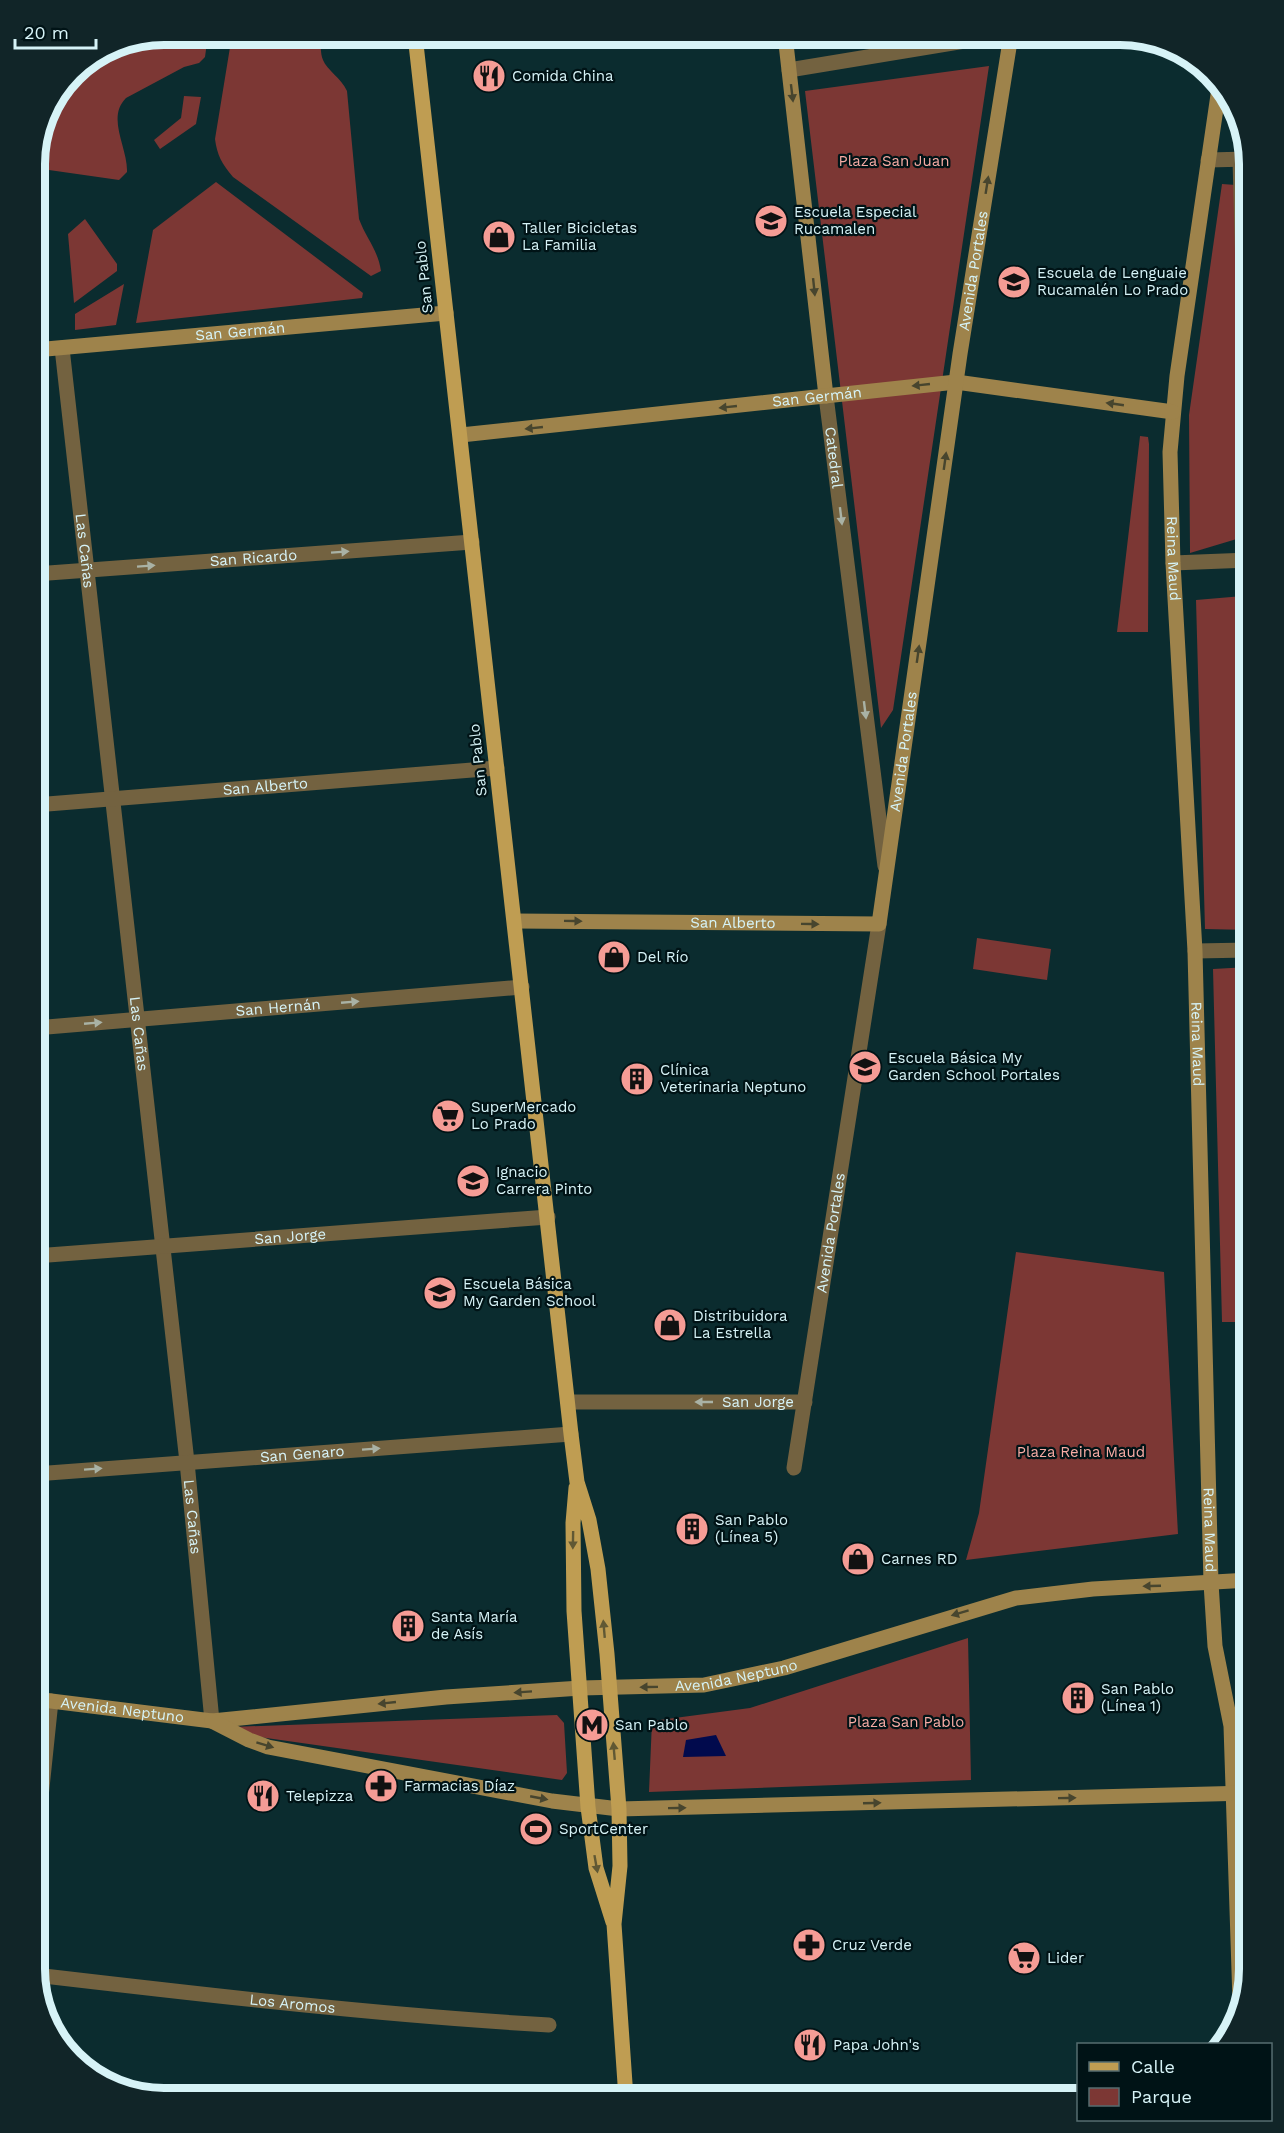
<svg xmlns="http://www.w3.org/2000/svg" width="1284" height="2133" viewBox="0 0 1284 2133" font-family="'Work Sans',sans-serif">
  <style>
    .green { fill: #7c3734 }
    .water { fill: #010a4d }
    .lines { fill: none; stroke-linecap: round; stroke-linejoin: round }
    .street { stroke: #736240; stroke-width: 15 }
    .secondary { stroke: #9e834b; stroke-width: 15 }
    .primary { stroke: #bf9d52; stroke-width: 15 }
    .oneway { fill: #47452e }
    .oneway2 { fill: #a9b2a5 }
    .oneway3 { fill: #605834 }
    .labels { text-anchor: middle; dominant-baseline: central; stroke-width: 4.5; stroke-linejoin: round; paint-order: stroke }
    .poi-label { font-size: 15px; fill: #d6f3f7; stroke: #001316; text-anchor: start }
    .park-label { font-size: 15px; fill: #f8aca5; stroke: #001316 }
    .street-label { font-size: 15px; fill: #d6f3f7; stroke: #001316 }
    .rim { fill: none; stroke: #d6f3f7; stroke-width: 8 }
  </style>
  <rect width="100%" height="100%" fill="#0b2c2f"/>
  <path class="green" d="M164,35H208L205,57L199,63L184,67L126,98C106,118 128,148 127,172L119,180L35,168C31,117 70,66 114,45C128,38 149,38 164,35Z
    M232,35H320C321,42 320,53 323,60C327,70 341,78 347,91L359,219C366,238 378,250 381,271L371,276L233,177C222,164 217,155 215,139Z
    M989,66L893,710L881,728L805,91Z
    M184,96L201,97L196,124L160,149L154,140L181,118Z
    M216,182L363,293L362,298L136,323L153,230Z
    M1222,184L1236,185L1240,538L1190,553L1189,415Z
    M85,219L117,264V271L74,303L68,234Z
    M124,284L116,325L75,330V314Z
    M1140,436L1148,437L1149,444L1148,632H1117Z
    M1243,596L1249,776V930L1205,929L1196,600Z
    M977,938L1051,949L1047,980L973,969Z
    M1249,967V1322H1222L1213,969Z
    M1016,1252L1164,1272L1178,1534L966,1560L979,1513Z
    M968,1638L971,1780L649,1792L652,1721L750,1708Z
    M557,1715L564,1723L567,1773L562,1780L232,1733V1727Z"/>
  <path class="water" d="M716,1735L726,1756L683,1757L686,1740Z"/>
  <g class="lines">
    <g class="street">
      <path d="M789,70L1001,35"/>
      <path d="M1240,159L1249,501"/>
      <path d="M1208,160L1248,159"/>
      <path id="s1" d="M62,348L187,1462L212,1721"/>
      <path id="s2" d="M826,396L885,866"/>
      <path d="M1173,563L1249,560"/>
      <path id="s3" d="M35,574L472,542"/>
      <path id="s4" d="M35,805L497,768"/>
      <path d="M1195,951L1249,950"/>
      <path id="s5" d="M35,1028L522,987"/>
      <path id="s6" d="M35,1256L548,1217"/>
      <path id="s7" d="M568,1402H805"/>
      <path id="s8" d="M794,1468L879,924"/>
      <path id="s9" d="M35,1474L571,1434"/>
      <path d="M35,1855L51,1701"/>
      <path id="s10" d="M36,1975C207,1995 377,2015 549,2025"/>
    </g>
    <g class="secondary">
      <path d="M785,35L826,396"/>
      <path id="s11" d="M1219,88L1177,376L1170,452L1173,563L1195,951L1211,1583L1215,1646L1231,1726L1240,2001"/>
      <path id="s12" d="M35,350L446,313"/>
      <path id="s13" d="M461,435L956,382L1173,412"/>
      <path id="s14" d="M515,921L879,924L960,354L1011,35"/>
      <path id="s15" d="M35,1699L212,1721L446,1697L581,1688L704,1685L784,1668L1016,1598L1093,1589L1249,1580"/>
      <path d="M212,1721L249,1740L268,1747L552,1801L619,1809L1249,1793"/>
    </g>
    <path class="primary" d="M415,35L571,1434L577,1482L589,1520L598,1569L607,1654L619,1809L620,1866L614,1924L626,2098
      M576,1488L573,1523L574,1611L588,1807L596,1868L613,1922"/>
  </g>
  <defs><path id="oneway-solid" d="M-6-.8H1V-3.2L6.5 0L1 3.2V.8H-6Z" transform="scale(1.5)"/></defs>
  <g class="oneway">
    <use href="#oneway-solid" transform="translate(792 93) rotate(83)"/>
    <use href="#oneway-solid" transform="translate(987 185) rotate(-81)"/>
    <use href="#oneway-solid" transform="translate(814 287) rotate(84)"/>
    <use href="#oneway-solid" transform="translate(921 385) rotate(174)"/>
    <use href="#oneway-solid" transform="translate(1115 404) rotate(-172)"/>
    <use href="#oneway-solid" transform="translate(728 407) rotate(174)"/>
    <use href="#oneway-solid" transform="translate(534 428) rotate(174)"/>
    <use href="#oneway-solid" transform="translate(945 461) rotate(-82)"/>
    <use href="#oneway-solid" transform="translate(918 654) rotate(-82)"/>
    <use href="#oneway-solid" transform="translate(573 921) rotate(1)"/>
    <use href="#oneway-solid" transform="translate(810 924) rotate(1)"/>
    <use href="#oneway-solid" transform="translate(1152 1586) rotate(178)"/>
    <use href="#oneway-solid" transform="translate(960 1613) rotate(163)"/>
    <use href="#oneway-solid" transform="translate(649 1687) rotate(179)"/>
    <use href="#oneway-solid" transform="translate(523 1692) rotate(176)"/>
    <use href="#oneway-solid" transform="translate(387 1703) rotate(174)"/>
    <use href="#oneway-solid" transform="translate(265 1745) rotate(17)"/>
    <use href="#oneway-solid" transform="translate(539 1798) rotate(11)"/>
    <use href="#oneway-solid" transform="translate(1067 1798) rotate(-1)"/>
    <use href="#oneway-solid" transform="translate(872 1803) rotate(-2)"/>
    <use href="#oneway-solid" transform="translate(677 1808) rotate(-1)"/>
  </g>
  <g class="oneway2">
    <use href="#oneway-solid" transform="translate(841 516) rotate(83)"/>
    <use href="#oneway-solid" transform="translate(340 552) rotate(-4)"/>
    <use href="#oneway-solid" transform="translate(146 566) rotate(-4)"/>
    <use href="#oneway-solid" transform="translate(865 710) rotate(83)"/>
    <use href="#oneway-solid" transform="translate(350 1002) rotate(-5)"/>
    <use href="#oneway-solid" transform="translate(93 1023) rotate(-5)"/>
    <use href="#oneway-solid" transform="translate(704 1402) rotate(180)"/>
    <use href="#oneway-solid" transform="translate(371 1449) rotate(-4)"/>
    <use href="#oneway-solid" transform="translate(93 1469) rotate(-4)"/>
  </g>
  <g class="oneway3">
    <use href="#oneway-solid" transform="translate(573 1540) rotate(91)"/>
    <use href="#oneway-solid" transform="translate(604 1629) rotate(-95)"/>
    <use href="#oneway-solid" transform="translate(614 1751) rotate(-95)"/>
    <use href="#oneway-solid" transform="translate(596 1864) rotate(80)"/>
  </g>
  <defs>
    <symbol id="restaurant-disc" viewBox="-11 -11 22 22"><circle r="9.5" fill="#f59c95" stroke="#001316"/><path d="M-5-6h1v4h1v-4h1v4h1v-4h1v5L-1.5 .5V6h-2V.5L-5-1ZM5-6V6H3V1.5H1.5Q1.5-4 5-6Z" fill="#111"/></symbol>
    <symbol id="school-disc" viewBox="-11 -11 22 22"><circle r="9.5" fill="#f59c95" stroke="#001316"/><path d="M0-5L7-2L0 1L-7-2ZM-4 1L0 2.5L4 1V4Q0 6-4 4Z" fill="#111"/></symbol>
    <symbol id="shop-disc" viewBox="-11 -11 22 22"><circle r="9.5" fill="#f59c95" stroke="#001316"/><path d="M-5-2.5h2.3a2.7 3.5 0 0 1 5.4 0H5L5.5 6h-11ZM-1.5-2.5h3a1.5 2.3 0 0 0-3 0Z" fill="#111"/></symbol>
    <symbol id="building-disc" viewBox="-11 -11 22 22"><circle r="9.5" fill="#f59c95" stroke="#001316"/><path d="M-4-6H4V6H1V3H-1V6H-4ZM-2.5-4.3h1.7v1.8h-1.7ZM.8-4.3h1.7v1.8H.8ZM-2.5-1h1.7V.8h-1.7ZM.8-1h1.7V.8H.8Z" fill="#111"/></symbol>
    <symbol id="supermarket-disc" viewBox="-11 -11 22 22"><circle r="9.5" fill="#f59c95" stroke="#001316"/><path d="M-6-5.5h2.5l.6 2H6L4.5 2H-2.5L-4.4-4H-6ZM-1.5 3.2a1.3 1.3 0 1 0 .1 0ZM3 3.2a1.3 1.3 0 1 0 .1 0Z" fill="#111"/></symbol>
    <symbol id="metro-disc" viewBox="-11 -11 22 22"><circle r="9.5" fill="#f59c95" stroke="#001316"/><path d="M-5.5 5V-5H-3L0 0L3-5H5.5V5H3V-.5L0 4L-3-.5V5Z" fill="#111"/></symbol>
    <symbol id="pharmacy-disc" viewBox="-11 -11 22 22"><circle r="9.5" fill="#f59c95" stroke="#001316"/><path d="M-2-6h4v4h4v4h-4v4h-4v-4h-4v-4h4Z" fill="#111"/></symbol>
    <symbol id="stadium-disc" viewBox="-11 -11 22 22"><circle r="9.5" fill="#f59c95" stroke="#001316"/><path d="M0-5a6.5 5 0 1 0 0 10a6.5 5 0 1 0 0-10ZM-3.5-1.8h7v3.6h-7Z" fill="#111"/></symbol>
  </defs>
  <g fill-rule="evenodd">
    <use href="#restaurant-disc" x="470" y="57" width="38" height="38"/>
    <use href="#school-disc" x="752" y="202" width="38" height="38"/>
    <use href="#shop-disc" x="480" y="218" width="38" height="38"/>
    <use href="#school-disc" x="995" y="263" width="38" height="38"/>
    <use href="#shop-disc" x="595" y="938" width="38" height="38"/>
    <use href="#school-disc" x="846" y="1048" width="38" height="38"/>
    <use href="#building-disc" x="618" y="1060" width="38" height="38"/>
    <use href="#supermarket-disc" x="429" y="1097" width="38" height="38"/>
    <use href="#school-disc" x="454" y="1162" width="38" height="38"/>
    <use href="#school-disc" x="421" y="1274" width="38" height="38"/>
    <use href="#shop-disc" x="651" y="1306" width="38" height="38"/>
    <use href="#building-disc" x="673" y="1510" width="38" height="38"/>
    <use href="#shop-disc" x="839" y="1540" width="38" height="38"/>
    <use href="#building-disc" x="389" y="1607" width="38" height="38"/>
    <use href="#building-disc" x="1059" y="1679" width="38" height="38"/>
    <use href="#metro-disc" x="573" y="1706" width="38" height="38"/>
    <use href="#pharmacy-disc" x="362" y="1767" width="38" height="38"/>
    <use href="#restaurant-disc" x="244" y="1777" width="38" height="38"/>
    <use href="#stadium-disc" x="517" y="1810" width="38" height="38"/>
    <use href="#pharmacy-disc" x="790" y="1926" width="38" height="38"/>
    <use href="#supermarket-disc" x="1005" y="1939" width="38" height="38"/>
    <use href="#restaurant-disc" x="791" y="2026" width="38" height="38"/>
  </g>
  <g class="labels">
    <g class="poi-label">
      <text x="512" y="76">Comida China</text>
      <text x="794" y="212">Escuela Especial<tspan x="794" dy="17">Rucamalen</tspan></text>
      <text x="522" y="228">Taller Bicicletas<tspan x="522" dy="17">La Familia</tspan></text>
      <text x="1037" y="273">Escuela de Lenguaie<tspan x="1037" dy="17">Rucamalén Lo Prado</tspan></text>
      <text x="637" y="957">Del Río</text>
      <text x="888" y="1058">Escuela Básica My<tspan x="888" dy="17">Garden School Portales</tspan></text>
      <text x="660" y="1070">Clínica<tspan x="660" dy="17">Veterinaria Neptuno</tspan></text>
      <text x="471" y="1107">SuperMercado<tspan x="471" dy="17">Lo Prado</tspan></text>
      <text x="496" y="1172">Ignacio<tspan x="496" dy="17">Carrera Pinto</tspan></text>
      <text x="463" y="1284">Escuela Básica<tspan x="463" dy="17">My Garden School</tspan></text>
      <text x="693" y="1316">Distribuidora<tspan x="693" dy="17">La Estrella</tspan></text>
      <text x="715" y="1520">San Pablo<tspan x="715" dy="17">(Línea 5)</tspan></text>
      <text x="881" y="1559">Carnes RD</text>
      <text x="431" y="1617">Santa María<tspan x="431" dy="17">de Asís</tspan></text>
      <text x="1101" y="1689">San Pablo<tspan x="1101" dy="17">(Línea 1)</tspan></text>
      <text x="615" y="1725">San Pablo</text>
      <text x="404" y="1786">Farmacias Díaz</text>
      <text x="286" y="1796">Telepizza</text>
      <text x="559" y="1829">SportCenter</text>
      <text x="832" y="1945">Cruz Verde</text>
      <text x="1047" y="1958">Lider</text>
      <text x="833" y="2045">Papa John's</text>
    </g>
    <g class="park-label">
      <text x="894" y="161">Plaza San Juan</text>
      <text x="1081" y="1452">Plaza Reina Maud</text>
      <text x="906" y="1722">Plaza San Pablo</text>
    </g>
    <g class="street-label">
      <text stroke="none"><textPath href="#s14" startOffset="1024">Avenida Portales</textPath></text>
      <text transform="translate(424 277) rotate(-96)">San Pablo</text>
      <text stroke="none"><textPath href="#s12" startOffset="206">San Germán</textPath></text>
      <text stroke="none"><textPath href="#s13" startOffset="358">San Germán</textPath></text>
      <text stroke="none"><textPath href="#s2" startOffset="62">Catedral</textPath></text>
      <text stroke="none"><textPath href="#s1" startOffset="204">Las Cañas</textPath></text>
      <text stroke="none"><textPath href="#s3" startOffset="219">San Ricardo</textPath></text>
      <text stroke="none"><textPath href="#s11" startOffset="474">Reina Maud</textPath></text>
      <text stroke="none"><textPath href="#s14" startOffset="538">Avenida Portales</textPath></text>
      <text transform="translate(478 760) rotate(-96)">San Pablo</text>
      <text stroke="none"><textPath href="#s4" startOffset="231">San Alberto</textPath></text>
      <text stroke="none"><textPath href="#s14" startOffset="218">San Alberto</textPath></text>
      <text stroke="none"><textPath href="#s5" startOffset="244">San Hernán</textPath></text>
      <text stroke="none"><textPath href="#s1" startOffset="690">Las Cañas</textPath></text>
      <text stroke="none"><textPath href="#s11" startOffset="960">Reina Maud</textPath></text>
      <text stroke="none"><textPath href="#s8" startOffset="238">Avenida Portales</textPath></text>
      <text stroke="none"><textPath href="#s6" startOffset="256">San Jorge</textPath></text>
      <text stroke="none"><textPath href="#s7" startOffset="190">San Jorge</textPath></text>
      <text stroke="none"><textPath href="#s9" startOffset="268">San Genaro</textPath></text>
      <text stroke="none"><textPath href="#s1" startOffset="1176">Las Cañas</textPath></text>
      <text stroke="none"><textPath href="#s11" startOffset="1446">Reina Maud</textPath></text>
      <text stroke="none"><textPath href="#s15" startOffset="705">Avenida Neptuno</textPath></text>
      <text stroke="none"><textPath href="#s15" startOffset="88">Avenida Neptuno</textPath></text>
      <text stroke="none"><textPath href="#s10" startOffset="258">Los Aromos</textPath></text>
    </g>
  </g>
  <path d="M0 0H1284V2133H0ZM164 45H1120A119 119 0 0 1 1239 164V1969A119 119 0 0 1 1120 2088H164A119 119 0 0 1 45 1969V164A119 119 0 0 1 164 45Z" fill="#112528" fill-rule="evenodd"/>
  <path class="rim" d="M164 45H1120A119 119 0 0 1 1239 164V1969A119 119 0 0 1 1120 2088H164A119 119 0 0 1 45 1969V164A119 119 0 0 1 164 45Z"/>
  <rect x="1077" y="2043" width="195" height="78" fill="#001316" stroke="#566d70" stroke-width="1.5"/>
  <rect x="1089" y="2062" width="30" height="9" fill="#bf9d52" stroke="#566d70" stroke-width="1.5"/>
  <text x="1131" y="2073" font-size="18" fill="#d6f3f7">Calle</text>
  <rect x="1089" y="2088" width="30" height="18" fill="#7c3734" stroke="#566d70" stroke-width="1.5"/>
  <text x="1131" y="2103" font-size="18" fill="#d6f3f7">Parque</text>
  <path d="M15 39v9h81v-9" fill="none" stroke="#d6f3f7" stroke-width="3"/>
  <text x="24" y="39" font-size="18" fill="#d6f3f7" stroke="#001316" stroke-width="4.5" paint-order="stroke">20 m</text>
</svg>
